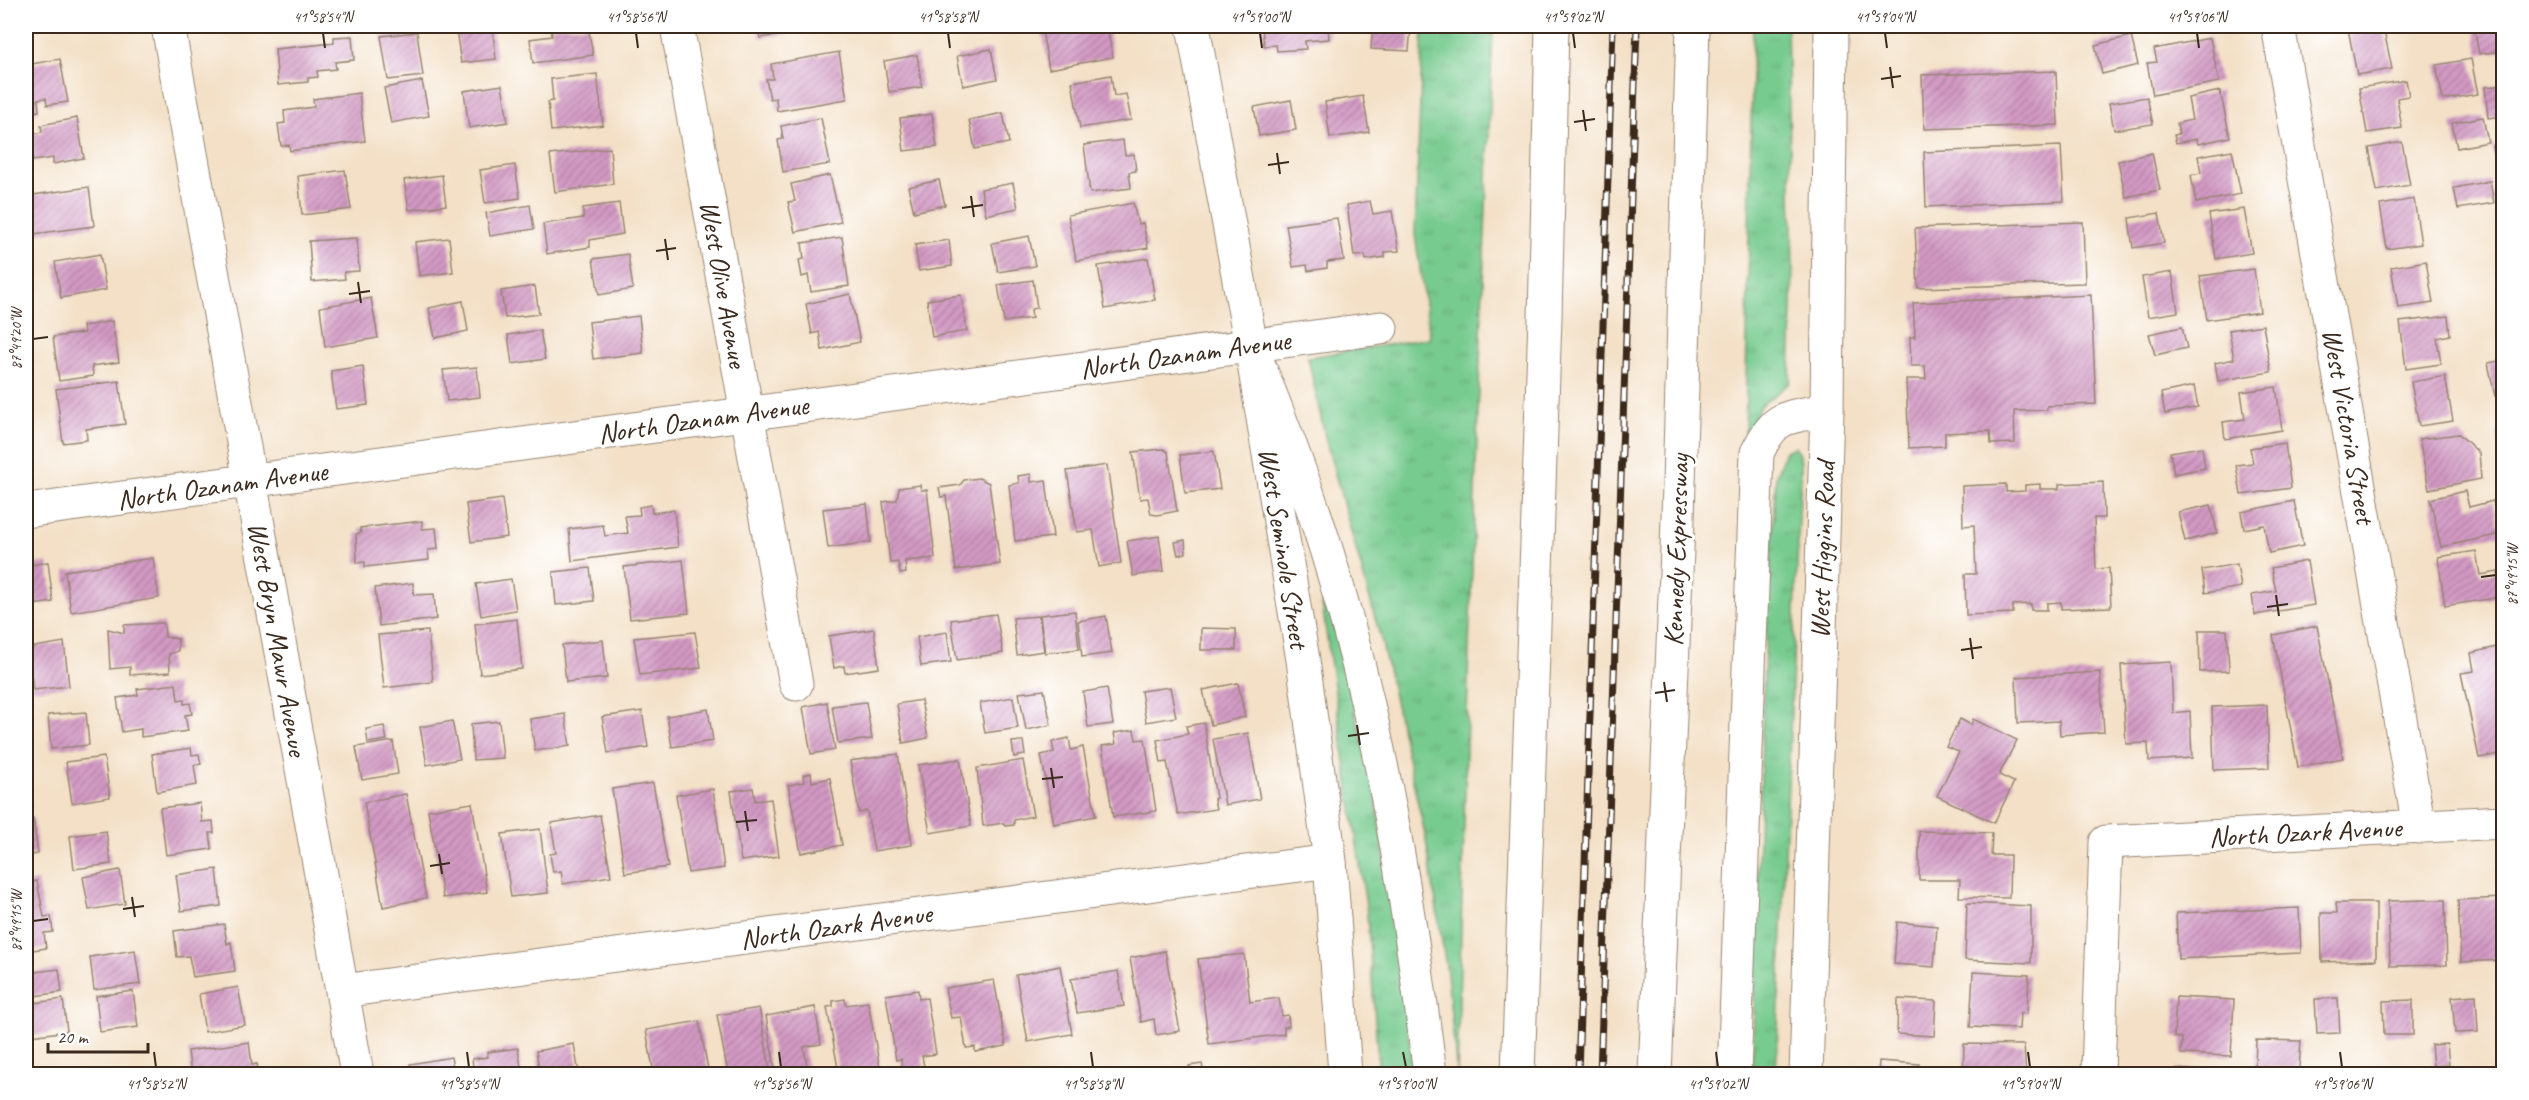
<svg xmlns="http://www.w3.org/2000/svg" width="2529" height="1100" viewBox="0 0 2529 1100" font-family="Caveat,sans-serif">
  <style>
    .grass { fill: url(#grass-tufts); stroke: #597a56; stroke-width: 1.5 }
    .building { fill: url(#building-hatch) }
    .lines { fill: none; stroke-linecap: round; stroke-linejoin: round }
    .minor-casing { stroke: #978572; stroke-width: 35 }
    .major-casing { stroke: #978572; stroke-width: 35 }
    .highway-casing { stroke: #978572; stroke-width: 35 }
    .minor { stroke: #fff; stroke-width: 33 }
    .major { stroke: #fff; stroke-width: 33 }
    .highway { stroke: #fff; stroke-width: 33 }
    .rail-casing { stroke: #3b2a1e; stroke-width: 7 }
    .rail { stroke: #fff; stroke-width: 4.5; stroke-dasharray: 14; stroke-linecap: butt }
    .ticks { fill: none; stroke: #3b2a1e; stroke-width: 2 }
    .labels { text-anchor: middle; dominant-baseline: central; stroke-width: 6; stroke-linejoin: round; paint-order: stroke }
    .street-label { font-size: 28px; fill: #3b2a1e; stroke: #fff }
    .neatline { fill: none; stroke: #3b2a1e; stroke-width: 2 }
    .ticks-label { font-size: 15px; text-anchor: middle; fill: #3b2a1e }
  </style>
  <defs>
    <pattern id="grass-tufts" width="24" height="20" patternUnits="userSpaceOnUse" patternTransform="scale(1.5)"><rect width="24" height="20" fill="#77cb8f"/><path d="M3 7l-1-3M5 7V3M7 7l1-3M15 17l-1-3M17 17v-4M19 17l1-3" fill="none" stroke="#68ae7b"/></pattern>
    <pattern id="building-hatch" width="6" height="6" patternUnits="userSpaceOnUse" patternTransform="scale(1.5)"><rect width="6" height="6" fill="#d39ac4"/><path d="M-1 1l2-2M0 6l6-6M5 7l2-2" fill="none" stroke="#ac7e9f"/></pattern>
  </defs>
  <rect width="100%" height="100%" fill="#fff"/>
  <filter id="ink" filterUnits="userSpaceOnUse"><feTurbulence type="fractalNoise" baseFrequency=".0167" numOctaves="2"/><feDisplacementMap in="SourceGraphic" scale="12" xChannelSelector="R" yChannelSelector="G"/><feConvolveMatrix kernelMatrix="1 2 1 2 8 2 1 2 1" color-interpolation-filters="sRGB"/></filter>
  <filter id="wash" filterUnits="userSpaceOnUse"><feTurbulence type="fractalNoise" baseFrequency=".008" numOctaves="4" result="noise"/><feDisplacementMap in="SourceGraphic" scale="24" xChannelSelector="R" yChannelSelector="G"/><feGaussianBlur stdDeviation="1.35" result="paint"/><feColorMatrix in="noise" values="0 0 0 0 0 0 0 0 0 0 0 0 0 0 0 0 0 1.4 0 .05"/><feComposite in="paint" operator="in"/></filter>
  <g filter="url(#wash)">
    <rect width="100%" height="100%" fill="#f3e0c6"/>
    <path class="grass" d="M1423,26H1493L1469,646L1457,1074L1447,973L1425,834L1382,643L1326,441L1308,357L1430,338L1415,234Z
      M1753,26H1787L1793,267L1790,383L1760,406L1745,438Z
      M1795,447L1800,455L1801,467L1776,1074H1752L1764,670L1776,476L1785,451Z
      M1322,604L1330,610L1376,796L1414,1074H1379L1367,913Z"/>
    <g id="blocks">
      <path class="building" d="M492,26L496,59L461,63L456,29Z
        M561,26H588L593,55L533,63L530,39L552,36L551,27Z
        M758,26H828V27L760,38Z
        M877,26H909V27L878,32Z
        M984,26H1001L1002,31L985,33Z
        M1061,26L1107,28L1113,57L1049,69L1042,31Z
        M1268,26H1328L1329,39L1305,41L1306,49L1277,51L1276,45L1264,46L1262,28H1268Z
        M1373,26H1411L1409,51L1371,49Z
        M2370,26H2383L2392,69L2357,75L2348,29Z
        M2474,26H2504V51L2479,54Z
        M417,32L423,76L388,80L381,36Z
        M352,36L354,60L335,62L336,69L317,71L318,77L308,78V82L278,85L275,49L334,43V37Z
        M2131,36L2138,65L2102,74L2095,45Z
        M2210,38L2219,82L2153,95L2147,63L2157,62L2154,49Z
        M991,49L997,79L963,86L957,56Z
        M839,52L847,99L777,111L776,98L770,99L766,79H773L771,64Z
        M917,55L922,87L889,92L884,61Z
        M60,59L68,102L47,105L46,98L38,99L39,111L26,113V65Z
        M2471,59L2478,94L2443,100L2436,65Z
        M2056,71L2058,125L1924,129L1922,75Z
        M597,74L603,125L551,131L548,102L553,101L551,79Z
        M1111,75L1114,96L1126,94L1131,120L1080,128L1072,82Z
        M2406,80L2409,96L2397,98L2402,128L2367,133L2359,88Z
        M422,81L429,116L391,123L384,88Z
        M502,85L508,122L469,128L464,91Z
        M2504,85V116L2488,118L2485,87Z
        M2220,91L2230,137L2198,144L2197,139L2176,143L2174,135L2179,134L2177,123L2192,120L2188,98Z
        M359,93L365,141L290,151L289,145L281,146L278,124L285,123L284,111L314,107L313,99Z
        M1363,96L1369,132L1330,138L1325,102Z
        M2147,97L2153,124L2114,130L2109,103Z
        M1291,100L1296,130L1259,136L1254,107Z
        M1003,113L1009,143L975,149L969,120Z
        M932,114L937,147L904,151L900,118Z
        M2483,117L2488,142L2457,148L2452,123Z
        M77,118L84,158L53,164V158L33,161L29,135L42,132L41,125Z
        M821,118L830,164L783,172L778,140L783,139L781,126Z
        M1123,140L1125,155L1134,154L1136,171L1129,172L1131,188L1090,193L1084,145Z
        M2402,142L2410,185L2377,191L2369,148Z
        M2504,144V167L2496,168L2492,146Z
        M2061,146L2064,201L1926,207L1924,152Z
        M610,148L613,184L555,192L550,155Z
        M2232,150L2241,194L2196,203L2191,175L2201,173L2198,156Z
        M2152,153L2160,190L2126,197L2118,161Z
        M515,165L520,198L485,203L480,170Z
        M345,170L351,209L302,215L298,176Z
        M442,175L446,205L409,210L404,180Z
        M830,175L841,222L795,232L788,202L795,201L791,184Z
        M939,180L945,205L914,212L908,187Z
        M2490,181L2494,203L2458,209L2454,188Z
        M1013,183L1018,208L986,215L981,189Z
        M89,187L94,226L26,235V196Z
        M2414,199L2421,244L2387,249L2380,205Z
        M1370,201L1373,214L1392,211L1399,251L1385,252V257L1366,260L1365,255L1354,256L1347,205Z
        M619,203L623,234L590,240V247L547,254L543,224L583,218V208Z
        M1133,203L1138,224L1143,223L1148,248L1076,261L1068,215Z
        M530,205L534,229L490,236L486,213Z
        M2244,209L2252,253L2216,259L2209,214Z
        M2159,213L2164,243L2133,248L2129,218Z
        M1337,218L1344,260L1327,262V268L1308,271L1307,265L1293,267L1286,225Z
        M2083,222L2085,283L1918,288L1915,228Z
        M1029,236L1035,266L998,272L992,243Z
        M842,237L849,286L811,292L808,275L802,277L799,260L804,259L802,243Z
        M357,238L359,271L344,272L345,279L312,282L309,241Z
        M449,238L453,272L419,276L415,242Z
        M949,240L952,266L919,271L915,245Z
        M100,254L106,290L61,298L55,262Z
        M628,254L633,289L599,295L593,259Z
        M1148,258L1155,300L1105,309L1098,266Z
        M2426,261L2433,303L2398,308L2391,267Z
        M2254,269L2260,312L2207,320L2200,276Z
        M2172,272L2178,312L2148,317L2142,277Z
        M1033,280L1037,308L1031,309L1032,318L1004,322L998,285Z
        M535,286L539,314L505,318L501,291Z
        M850,294L860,342L822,350L819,332L812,334L806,304Z
        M961,295L967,331L932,337L927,300Z
        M2091,295L2096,404L2047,406V410L2014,411L2015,443L1991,444L1990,431L1945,433V446L1909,448L1906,379H1926L1925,366H1911L1910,337H1915L1913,303Z
        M371,298L378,338L325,347L320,307Z
        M463,301L468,331L435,338L429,308Z
        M639,316L643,353L593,359L589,322Z
        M2448,316L2450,335L2437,338L2441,364L2406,369L2400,322Z
        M112,321L119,362L92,366L93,376L59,381L53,337L84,333L83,326Z
        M2263,325L2271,372L2218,381L2215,363L2234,359L2229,330Z
        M2182,327L2187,348L2155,355L2149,334Z
        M540,330L545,359L512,364L508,335Z
        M2504,360V394L2495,396L2488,363Z
        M363,366L368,405L336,409L331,371Z
        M477,367L480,397L447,401L443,370Z
        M2445,376L2453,421L2419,426L2411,382Z
        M119,381L125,424L86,429L87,440L63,443L56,389Z
        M2194,386L2198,407L2165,414L2161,393Z
        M2276,387L2282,430L2225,439L2223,422L2245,419L2241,392Z
        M2504,432V463H2502L2496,433Z
        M2459,434L2479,453L2481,479L2429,489L2419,439Z
        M2285,443L2291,488L2241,495L2236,465L2253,463L2250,448Z
        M2202,447L2205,468L2174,474L2170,452Z
        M1163,449L1168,452L1177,511L1157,515L1151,514L1148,498L1140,499L1133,452Z
        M1214,451L1220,489L1185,493L1180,455Z
        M1107,465L1121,563L1099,567L1093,530L1077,532L1067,471Z
        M1031,474V482L1046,480L1053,537L1015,541L1009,485L1019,483L1018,476Z
        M979,478L989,483L1000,564L956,570L946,496L941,497L939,488L960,485L964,480Z
        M2103,482L2104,518H2094L2096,569L2109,568L2111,607L2061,609V602L2047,603V610H2031V604L2013,605V613L1966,615L1965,574H1976L1974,525L1963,526L1962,486L2006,484V492L2025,491V485L2040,484V489H2059V484Z
        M920,485L921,490H927L935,558L905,561L906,573L900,574L898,562L890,563L883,502L897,500L899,488Z
        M2465,491L2469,507L2493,501L2501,534L2441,547L2430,499Z
        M502,499L507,537L471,542L466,504Z
        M2294,501L2303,546L2269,553L2264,525L2244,529L2241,512Z
        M867,504L871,542L828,548L823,509Z
        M651,505L652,513L674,510L678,547L572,561L569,529L603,525L605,536L628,533L625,516L640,515L639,507Z
        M2211,505L2217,533L2185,541L2178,512Z
        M422,521V529L436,528L438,549L428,550L429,560L365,567V562L357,563L356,534L361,533L360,528Z
        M1159,536L1164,571L1133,576L1127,541Z
        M1185,540L1186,553L1178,555L1175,542Z
        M2476,551L2480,575L2498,572L2502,597L2445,606L2438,557Z
        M153,558L159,598L71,612L65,571Z
        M683,560L689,613L630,619L624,567Z
        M2307,561L2314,605L2255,615L2252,595L2276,591L2271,568Z
        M48,562L53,602L26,606V566Z
        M2237,564L2241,587L2205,593L2202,570Z
        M590,568L594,601L556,605L553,572Z
        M511,579L516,610L481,616L476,584Z
        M413,583L414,595L434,594L436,619L379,626L375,588Z
        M1075,611L1079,649L1045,653L1040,615Z
        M996,614L1003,653L957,660L951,620Z
        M1039,616L1044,651L1017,655L1013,618Z
        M1106,616L1112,653L1082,657L1078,621Z
        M517,619L522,669L480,674L475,624Z
        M164,623L165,637L178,639V651L169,654L170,672L130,675V667L110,669L108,629L124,633V625Z
        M2317,626L2343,758L2298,767L2273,635Z
        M1201,628L1236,629V650H1201Z
        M874,629L879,668L845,673L844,666L834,668L829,636Z
        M2199,630H2227L2229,671L2200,672Z
        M428,631L433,682L384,688L378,635Z
        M695,632L701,668L640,675L634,638Z
        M947,632L951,662L921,666L917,637Z
        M603,640L607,678L566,682L562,645Z
        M64,642L69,686L33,690L28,648Z
        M2501,646L2504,753L2479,758L2461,673L2474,671L2471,653Z
        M2171,662L2173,713L2190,711L2192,758L2149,761L2148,743L2126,744L2121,665Z
        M2100,672L2104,732L2060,735L2059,721L2018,723L2016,677Z
        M1238,683L1245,717L1211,725L1203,690Z
        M176,684L178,700L184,699V704L190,703L192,714L185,715L188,731L141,737V729L122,732L117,698L138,695L137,689Z
        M1170,687L1176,717L1146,722L1141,691Z
        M1107,688L1113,724L1088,727L1083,692Z
        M1044,690L1051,725L1026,730L1019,693Z
        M1013,697L1018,728L985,733L980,703Z
        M921,700L928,738L903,743L897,704Z
        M827,702L835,750L811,754L803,707Z
        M866,702L872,739L838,743L832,706Z
        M2267,705L2269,768L2214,770L2212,707Z
        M708,709L713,741L672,747L667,716Z
        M642,711L648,747L608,753L602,717Z
        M86,712L89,745L51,749L48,715Z
        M565,714L570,746L535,751L530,719Z
        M1960,719L1971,725L1973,719L2017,740L1999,775L2014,782L1994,823L1937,796L1959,752L1946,747Z
        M452,721L460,759L427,765L420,727Z
        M499,721L503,758L473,760L471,724Z
        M1204,723L1216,798L1214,799L1216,809L1178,815L1167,762L1161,763L1157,740L1188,734L1186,726Z
        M384,726L387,740L368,743L366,729Z
        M1134,730L1136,740L1145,739L1156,811L1113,817L1102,746L1116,744L1114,733Z
        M1248,733L1260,799L1225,805L1213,739Z
        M1069,738L1071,750L1083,747L1096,816L1054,824L1041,755L1054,752L1052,742Z
        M393,741L398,774L362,780L356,747Z
        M1023,741L1025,755L1014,757L1012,742Z
        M191,748L192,755L199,754L201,764L194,765L197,785L157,792L152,754Z
        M898,754L912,845L874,851L867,811L859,813L850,761Z
        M104,757L110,797L72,803L66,762Z
        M960,759L971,826L930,833L918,765Z
        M1023,760L1033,816L1014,820V825L1005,826L1004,823L983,826L977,768Z
        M811,773L812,782L830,778L842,845L801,853L788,785L804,782L803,775Z
        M27,778L31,807L26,808V779Z
        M653,783L668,867L625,873L612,789Z
        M753,788L755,801L771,799L779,856L741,861L731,791Z
        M713,789L724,868L688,873L676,795Z
        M406,794L426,898L383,907L364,802Z
        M200,803L202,822L213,821L214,833H210L212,849L166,855L160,808Z
        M472,803L487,892L443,898L428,810Z
        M600,815L611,876L563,884L561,871L553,872L550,854L556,853L551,823Z
        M33,818L38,854L26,856V819Z
        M540,829L548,893L511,897L502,834Z
        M106,831L111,864L74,869L70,836Z
        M1919,831L1992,833L1991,855H2010L2009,898L1959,897L1960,880H1919Z
        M217,869L221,906L181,911L176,875Z
        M120,870L125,904L89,910L83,877Z
        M37,881L44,917L51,916L53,932L44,933L46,948L26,951V883Z
        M2504,898V960L2461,962L2458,900Z
        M2427,900H2445L2447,965L2390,966L2388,901Z
        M1967,903L2031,906V963L1965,960Z
        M2336,903H2376V960L2322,962L2321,913H2337Z
        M2299,908L2301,953L2178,959L2176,913Z
        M1897,922L1937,926L1934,967L1894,964Z
        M224,924L227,944L231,942L235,971L193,977L189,956L177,957L174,931Z
        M135,950L140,984L94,990L90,957Z
        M1165,951L1180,1031L1156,1035L1154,1019L1141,1022L1130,958Z
        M1244,954L1250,1002L1279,998L1282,1016L1288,1015L1289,1026L1284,1027V1034L1209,1044L1198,959Z
        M1060,966L1072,1034L1028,1042L1016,975Z
        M59,969L62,992L28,997L26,973Z
        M1118,971L1124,1006L1077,1013L1071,979Z
        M1973,972L2029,975L2027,1014L2020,1013L2019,1029L1970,1027Z
        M994,980L1006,1046L975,1052V1047L966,1048L961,1017L951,1018L945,988Z
        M238,987L245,1025L205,1032L199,994Z
        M918,990L919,999L927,998L936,1054L922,1056L924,1067L902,1071L901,1059L896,1060L886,995Z
        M133,991L138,1027L100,1032L96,996Z
        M2476,995L2478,1032L2455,1033L2452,997Z
        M2176,997L2234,1000L2231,1056L2181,1054L2182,1038L2174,1037Z
        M2338,998L2340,1033L2317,1034L2315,999Z
        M63,999L67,1031L31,1036L26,1004Z
        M845,999L846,1005L868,1002L881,1074H839L827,1007L833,1006V1001Z
        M1898,999L1936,1001L1934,1036L1897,1034Z
        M2413,1000V1035H2384L2383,1001Z
        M815,1007L821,1044L804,1047L808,1071L776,1074L766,1016Z
        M759,1008L771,1074H728L717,1015Z
        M699,1021L709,1074H654L646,1030Z
        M2256,1040L2301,1041L2299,1069L2255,1067Z
        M249,1042L252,1065L257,1064L259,1074H191L188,1051Z
        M574,1044L579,1074H540L536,1051Z
        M1964,1044L2024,1045L2026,1074H1963Z
        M2447,1044L2449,1065L2433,1066L2431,1045Z
        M518,1048L522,1074H474L472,1059L488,1057L487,1052Z
        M451,1057L454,1074H412L410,1064Z
        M1879,1061L1919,1064L1918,1074H1878Z
        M1202,1064L1204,1074H1190L1189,1066Z
        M2176,1069L2222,1072V1074H2176Z"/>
    </g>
  </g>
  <g filter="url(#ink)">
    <use href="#blocks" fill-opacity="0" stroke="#978572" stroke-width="1.5"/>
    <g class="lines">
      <defs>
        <path id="minor" d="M168,26L357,1074
          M677,26L796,684
          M1193,26L1251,346L1303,660L1330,861L1345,1074
          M2278,26L2419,827
          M26,511L1381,328
          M342,991L1330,861
          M2098,1074L2106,842L2504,822"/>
        <path id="major" d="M1806,1074L1827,410L1831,26"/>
        <path id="highway" d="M1251,346C1281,420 1310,494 1333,572C1382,735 1409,905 1430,1074
          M1518,1074L1545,318L1552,26
          M1655,1074L1677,550L1693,26
          M1734,1074L1757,453C1776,413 1786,418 1827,410"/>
      </defs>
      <use href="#minor" class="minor-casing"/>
      <use href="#major" class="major-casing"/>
      <use href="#highway" class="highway-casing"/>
      <use href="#minor" class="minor"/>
      <use href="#major" class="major"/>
      <use href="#highway" class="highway"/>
      <defs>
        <path id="rail" d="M1578,1074L1613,26
          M1600,1074L1637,26"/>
      </defs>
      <use href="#rail" class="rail-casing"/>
      <use href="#rail" class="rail"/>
    </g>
  </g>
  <path class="ticks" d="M323,33L325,48M636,33L638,48M948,33L950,48M1260,33L1262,48M1573,33L1575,48M1885,33L1887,48M2197,33L2199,48M1890,67L1893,88M1881,79L1901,76M1583,110L1586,131M1574,122L1595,119M1277,153L1280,174M1268,165L1289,162M971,196L974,217M962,208L983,205M665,239L668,260M656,251L676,248M358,282L361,303M349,294L370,291M33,339L48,337M2481,577L2496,575M2276,595L2279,616M2267,607L2288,604M1970,638L1973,659M1961,650L1982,647M1664,682L1667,702M1655,693L1675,690M1357,725L1360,745M1348,736L1369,733M1051,768L1054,788M1042,779L1063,777M745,811L748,831M736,822L757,820M439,854L442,874M430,866L450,863M132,897L135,917M123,909L144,906M33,921L48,919M154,1052L156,1067M467,1052L469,1067M779,1052L781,1067M1091,1052L1093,1067M1403,1052L1406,1067M1716,1052L1718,1067M2028,1052L2030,1067M2340,1052L2342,1067"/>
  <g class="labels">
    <g class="street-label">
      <text transform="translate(724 284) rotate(80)">West Olive Avenue</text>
      <text transform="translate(1185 354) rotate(-8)">North Ozanam Avenue</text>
      <text transform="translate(703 419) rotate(-8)">North Ozanam Avenue</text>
      <text transform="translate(2349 426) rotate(80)">West Victoria Street</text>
      <text transform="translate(222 485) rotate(-8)">North Ozanam Avenue</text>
      <text transform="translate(1284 548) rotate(81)">West Seminole Street</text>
      <text transform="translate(1676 550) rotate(-88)">Kennedy Expressway</text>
      <text transform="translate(1822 550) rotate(-88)">West Higgins Road</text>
      <text transform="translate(278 639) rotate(80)">West Bryn Mawr Avenue</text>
      <text transform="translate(2305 832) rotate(-3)">North Ozark Avenue</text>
      <text transform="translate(836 926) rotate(-8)">North Ozark Avenue</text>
    </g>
  </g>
  <rect width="2529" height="1100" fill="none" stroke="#fff" stroke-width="66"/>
  <path d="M48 1043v9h100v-9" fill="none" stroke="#3b2a1e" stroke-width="3"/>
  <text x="57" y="1043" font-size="18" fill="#3b2a1e" stroke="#ffffff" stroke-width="4.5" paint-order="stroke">20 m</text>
  <rect x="33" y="33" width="2463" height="1034" class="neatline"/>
  <g class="ticks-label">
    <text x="323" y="22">41°58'54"N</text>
    <text x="636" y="22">41°58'56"N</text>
    <text x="948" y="22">41°58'58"N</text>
    <text x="1260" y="22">41°59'00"N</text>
    <text x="1573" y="22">41°59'02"N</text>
    <text x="1885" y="22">41°59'04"N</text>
    <text x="2197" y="22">41°59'06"N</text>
    <text transform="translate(16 339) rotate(-90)" y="5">87°49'20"W</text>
    <text transform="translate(2512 575) rotate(-90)" y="5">87°49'15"W</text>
    <text transform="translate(16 921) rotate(-90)" y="5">87°49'15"W</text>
    <text x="156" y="1089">41°58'52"N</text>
    <text x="469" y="1089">41°58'54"N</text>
    <text x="781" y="1089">41°58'56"N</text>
    <text x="1093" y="1089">41°58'58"N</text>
    <text x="1406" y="1089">41°59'00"N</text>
    <text x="1718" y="1089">41°59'02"N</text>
    <text x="2030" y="1089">41°59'04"N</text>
    <text x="2342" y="1089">41°59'06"N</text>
  </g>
</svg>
